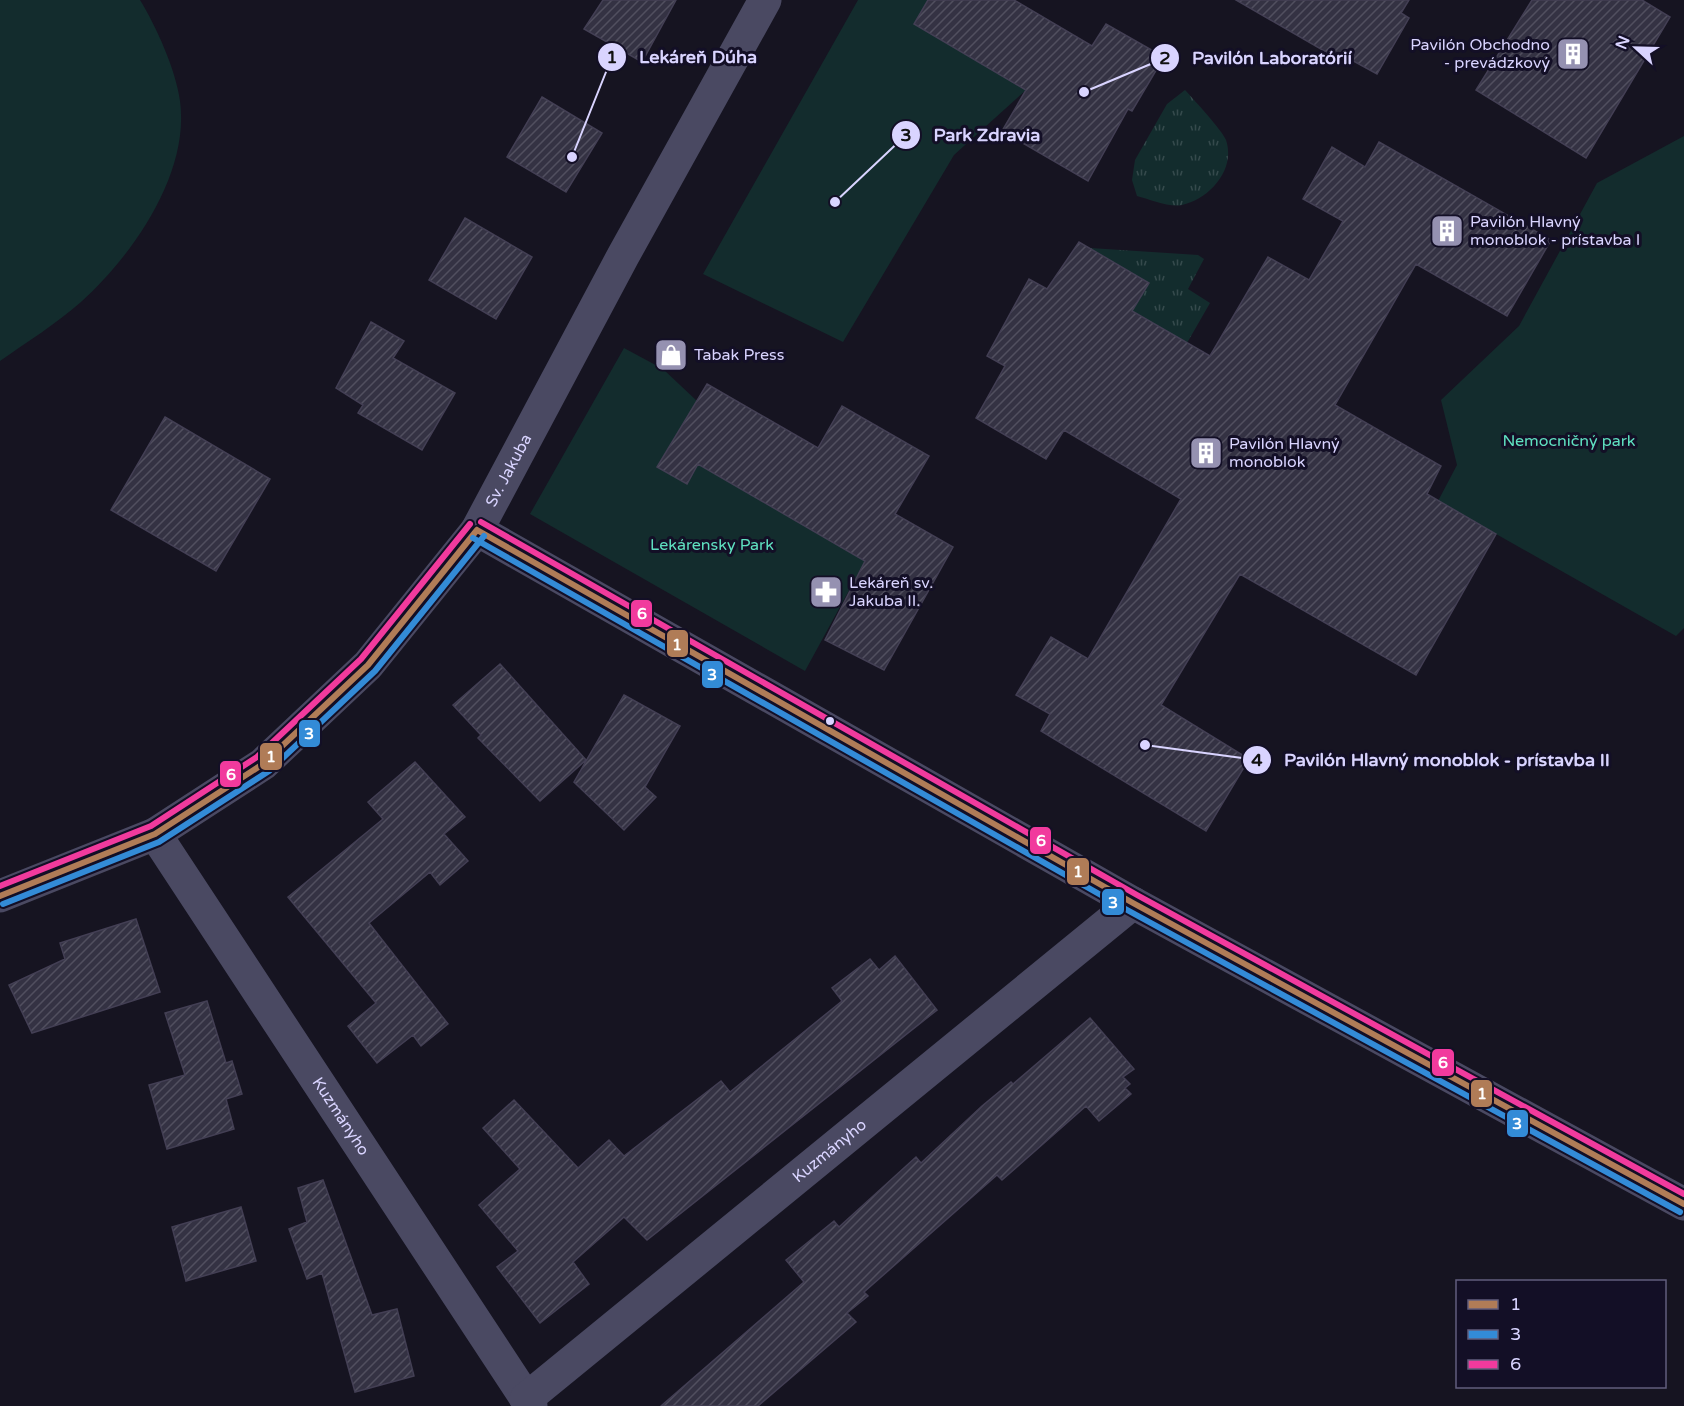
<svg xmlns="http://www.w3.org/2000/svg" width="1684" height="1406" viewBox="0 0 1684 1406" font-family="'Varela Round',sans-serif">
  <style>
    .grass { fill: url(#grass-tufts) }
    .green { fill: #132c2d }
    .building { fill: url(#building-hatch); stroke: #433f54; stroke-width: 1.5 }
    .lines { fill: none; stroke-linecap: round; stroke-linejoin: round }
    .minor { stroke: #4a4962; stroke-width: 33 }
    .bus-1-casing { stroke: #130f26; stroke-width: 10 }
    .bus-2-casing { stroke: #130f26; stroke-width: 10 }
    .bus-3-casing { stroke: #130f26; stroke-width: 10 }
    .bus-1 { stroke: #b07c57; stroke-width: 6 }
    .bus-2 { stroke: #338bd7; stroke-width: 6 }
    .bus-3 { stroke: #f13a9d; stroke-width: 6 }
    .bus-dot { fill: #d9d4ff; stroke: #130f26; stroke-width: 2 }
    .labels { text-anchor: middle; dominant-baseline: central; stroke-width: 6; stroke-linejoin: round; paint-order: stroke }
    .poi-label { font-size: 16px; fill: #d9d4ff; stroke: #130f26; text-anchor: start }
    .park-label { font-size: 16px; fill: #5fe0c0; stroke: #130f26 }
    .street-label { font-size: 16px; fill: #d9d4ff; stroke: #130f26 }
    .leader { fill: none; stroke: #d9d4ff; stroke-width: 2 }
    .callout-dot { fill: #d9d4ff; stroke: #130f26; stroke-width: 2 }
    .mark-label { font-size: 18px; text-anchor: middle; font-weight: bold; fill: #111 }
    .callout-label { font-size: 18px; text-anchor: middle; font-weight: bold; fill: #d9d4ff; stroke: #130f26; stroke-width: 6; stroke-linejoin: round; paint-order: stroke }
    .line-badge { stroke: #130f26; stroke-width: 2 }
    .badge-label { font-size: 16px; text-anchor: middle; font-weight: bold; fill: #fff }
  </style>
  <defs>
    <pattern id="grass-tufts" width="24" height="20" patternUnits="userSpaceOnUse" patternTransform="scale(1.5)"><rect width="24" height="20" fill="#132c2d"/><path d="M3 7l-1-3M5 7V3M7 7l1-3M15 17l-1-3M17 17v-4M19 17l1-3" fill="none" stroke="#354a4c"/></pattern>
    <pattern id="building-hatch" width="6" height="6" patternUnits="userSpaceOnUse" patternTransform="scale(1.5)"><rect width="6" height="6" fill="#343243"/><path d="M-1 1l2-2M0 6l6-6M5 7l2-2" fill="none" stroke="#514f5f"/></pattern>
  </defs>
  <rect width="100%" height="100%" fill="#161421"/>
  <path class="grass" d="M1185,90C1194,100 1222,130 1226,140C1236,170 1209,199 1182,205C1170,208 1149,199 1137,196L1132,180L1135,160L1167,104Z
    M1090,248L1198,255L1204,259L1188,289L1210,303L1187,343L1132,311L1148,283Z"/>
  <path class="green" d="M0,0H140C156,26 176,70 180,101C190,174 132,256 81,302C56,324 27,342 0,361Z
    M858,0H928L915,24L1026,90L954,155L843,342L703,274Z
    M1684,136V628L1676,636L1438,501L1457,465L1441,400L1519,326L1597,183Z
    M624,348L663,369L697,401L657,467L687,484L698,464L865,561L805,671L530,514Z"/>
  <path class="building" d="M603,0H676L642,62L584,29Z
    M928,0H1014L1092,46L1106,24L1164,57L1132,111L1128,109L1088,181L1002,131L1026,90L914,24Z
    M1236,0H1409L1401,13L1409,18L1377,74L1348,58L1345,63Z
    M1532,0H1642L1670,17L1586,158L1476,90Z
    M542,97L602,133L566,192L507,157Z
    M1379,142L1551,240L1507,316L1416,264L1335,405L1441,466L1427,494L1496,534L1416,675L1240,574L1161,705L1249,759L1206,831L1041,731L1050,714L1016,695L1051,637L1088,659L1181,499L1064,430L1046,459L976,418L1005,366L987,356L1029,279L1047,289L1079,242L1149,283L1132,311L1210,356L1268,257L1309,280L1343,221L1303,199L1332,147L1365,167Z
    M465,218L532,257L496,319L429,280Z
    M371,322L404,341L393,358L455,393L422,450L358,413L363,405L336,388Z
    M707,384L818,448L842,406L929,456L895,514L953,547L884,670L825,640L865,561L698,464L687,484L657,467Z
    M165,417L270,479L216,571L111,510Z
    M500,664L586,760L540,801L478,738L481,735L453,705Z
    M624,695L680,726L645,787L656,797L624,830L574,782Z
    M415,762L465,817L444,834L468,861L440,885L430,872L369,923L448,1024L421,1046L413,1035L377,1063L348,1026L376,1003L288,897L383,819L368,802Z
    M136,919L160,992L32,1033L9,985L65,959L60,943Z
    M895,956L937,1010L647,1240L624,1217L573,1262L589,1284L540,1323L497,1267L518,1251L479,1205L520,1169L483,1128L514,1100L578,1168L609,1140L624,1156L721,1081L730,1092L842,1001L832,988L870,959L879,970Z
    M207,1001L226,1063L232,1061L242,1094L226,1099L234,1129L167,1149L149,1085L185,1075L165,1013Z
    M1090,1018L1134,1069L1123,1077L1130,1084L1125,1088L1131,1094L1099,1121L1086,1106L1002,1180L997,1175L864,1292L868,1296L847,1313L856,1322L758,1406H661L804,1282L786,1260L834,1221L839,1227L916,1157L921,1163L982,1106L1011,1082L1013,1084Z
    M323,1180L372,1315L397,1309L414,1376L355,1392L322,1273L307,1279L289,1229L307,1222L298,1188Z
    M241,1207L256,1261L186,1281L172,1227Z"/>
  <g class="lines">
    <g class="minor">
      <path d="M477,530L1133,903L1684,1204"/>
      <path id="s1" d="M155,834L531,1406"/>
      <path id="s2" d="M0,896L155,834L263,764L368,665L477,530L623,256L765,0"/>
      <path id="s3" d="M526,1399L1133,903"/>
    </g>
    <defs>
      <path id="bus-1" d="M477,530L1133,903L1684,1204
        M0,896L155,834L263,764L368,665L477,530"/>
      <path id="bus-2" d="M473,538L1129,911L1680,1212
        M3,904L159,842L269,771L375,671L484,536"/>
      <path id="bus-3" d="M481,522L1137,895L1684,1194
        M0,886L151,826L257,757L361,659L470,524"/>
    </defs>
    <use href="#bus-1" class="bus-1-casing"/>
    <use href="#bus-2" class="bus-2-casing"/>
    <use href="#bus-3" class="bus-3-casing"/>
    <use href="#bus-1" class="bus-1"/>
    <use href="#bus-2" class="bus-2"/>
    <use href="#bus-3" class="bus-3"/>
  </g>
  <defs>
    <symbol id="building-square" viewBox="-11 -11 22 22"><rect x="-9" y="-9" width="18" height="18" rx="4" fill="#9591b1" stroke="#130f26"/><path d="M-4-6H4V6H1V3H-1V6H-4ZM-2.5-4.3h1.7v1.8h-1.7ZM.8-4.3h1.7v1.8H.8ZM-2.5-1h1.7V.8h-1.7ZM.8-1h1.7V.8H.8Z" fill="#fff"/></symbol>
    <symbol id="shop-square" viewBox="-11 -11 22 22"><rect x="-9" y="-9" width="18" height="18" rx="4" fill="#9591b1" stroke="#130f26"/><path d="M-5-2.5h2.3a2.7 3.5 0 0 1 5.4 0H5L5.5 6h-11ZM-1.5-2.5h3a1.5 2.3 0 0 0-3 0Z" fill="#fff"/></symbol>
    <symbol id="pharmacy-square" viewBox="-11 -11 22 22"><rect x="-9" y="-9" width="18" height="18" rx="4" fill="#9591b1" stroke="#130f26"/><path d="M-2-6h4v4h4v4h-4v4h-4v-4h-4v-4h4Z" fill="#fff"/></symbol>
  </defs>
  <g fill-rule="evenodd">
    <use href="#building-square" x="1554" y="35" width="38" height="38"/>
    <use href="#building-square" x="1428" y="212" width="38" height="38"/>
    <use href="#shop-square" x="652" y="336" width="38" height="38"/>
    <use href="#building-square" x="1187" y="434" width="38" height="38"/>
    <use href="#pharmacy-square" x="807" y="573" width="38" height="38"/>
  </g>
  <circle class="bus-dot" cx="830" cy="721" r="5"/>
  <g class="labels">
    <g class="poi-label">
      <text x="1550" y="45" text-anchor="end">Pavilón Obchodno<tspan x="1550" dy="18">- prevádzkový</tspan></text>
      <text x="1470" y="222">Pavilón Hlavný<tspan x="1470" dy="18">monoblok - prístavba I</tspan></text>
      <text x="694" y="355">Tabak Press</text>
      <text x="1229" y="444">Pavilón Hlavný<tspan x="1229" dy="18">monoblok</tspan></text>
      <text x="849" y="583">Lekáreň sv.<tspan x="849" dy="18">Jakuba II.</tspan></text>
    </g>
    <g class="park-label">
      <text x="1569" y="441">Nemocničný park</text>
      <text x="712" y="545">Lekárensky Park</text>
    </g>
    <g class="street-label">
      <text stroke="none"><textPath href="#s2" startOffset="681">Sv. Jakuba</textPath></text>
      <text stroke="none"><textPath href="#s1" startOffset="338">Kuzmányho</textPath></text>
      <text stroke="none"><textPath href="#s3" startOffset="392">Kuzmányho</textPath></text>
    </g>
  </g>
  <path class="leader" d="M572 157L612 57M1084 92L1165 58M835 202L906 135M1145 745L1257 760"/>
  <g class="callout-dot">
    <circle cx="572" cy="157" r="6"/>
    <circle cx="1084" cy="92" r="6"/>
    <circle cx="835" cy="202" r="6"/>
    <circle cx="1145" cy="745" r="6"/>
    <circle cx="612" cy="57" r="15"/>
    <circle cx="1165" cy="58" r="15"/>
    <circle cx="906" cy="135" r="15"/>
    <circle cx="1257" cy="760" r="15"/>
  </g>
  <g class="mark-label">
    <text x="612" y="63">1</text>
    <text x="1165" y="64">2</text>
    <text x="906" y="141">3</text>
    <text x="1257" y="766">4</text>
  </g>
  <g class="callout-label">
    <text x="698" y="63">Lekáreň Dúha</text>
    <text x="1272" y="64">Pavilón Laboratórií</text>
    <text x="987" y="141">Park Zdravia</text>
    <text x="1447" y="766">Pavilón Hlavný monoblok - prístavba II</text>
  </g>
  <g class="line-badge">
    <rect x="630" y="599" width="23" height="29" rx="6" fill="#f13a9d"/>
    <rect x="666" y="629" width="23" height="29" rx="6" fill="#b07c57"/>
    <rect x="701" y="660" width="23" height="29" rx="6" fill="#338bd7"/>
    <rect x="298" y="719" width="23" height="29" rx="6" fill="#338bd7"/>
    <rect x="259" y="742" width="24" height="29" rx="6" fill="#b07c57"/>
    <rect x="219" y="760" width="23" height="28" rx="6" fill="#f13a9d"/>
    <rect x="1029" y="826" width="23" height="29" rx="6" fill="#f13a9d"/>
    <rect x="1066" y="857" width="24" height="29" rx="6" fill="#b07c57"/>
    <rect x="1101" y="888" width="24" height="28" rx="6" fill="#338bd7"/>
    <rect x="1431" y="1048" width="24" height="29" rx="6" fill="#f13a9d"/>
    <rect x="1470" y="1079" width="23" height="29" rx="6" fill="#b07c57"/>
    <rect x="1506" y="1109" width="23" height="29" rx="6" fill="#338bd7"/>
  </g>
  <g class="badge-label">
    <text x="642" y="619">6</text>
    <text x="677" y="650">1</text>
    <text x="712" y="680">3</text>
    <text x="309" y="739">3</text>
    <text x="271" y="762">1</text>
    <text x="231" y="780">6</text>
    <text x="1041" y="846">6</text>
    <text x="1078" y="877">1</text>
    <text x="1113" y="908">3</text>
    <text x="1443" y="1068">6</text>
    <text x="1482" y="1099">1</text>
    <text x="1517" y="1129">3</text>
  </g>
  <rect x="1456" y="1280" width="210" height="108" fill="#130f26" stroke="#625e7d" stroke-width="1.5"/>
  <rect x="1468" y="1300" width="30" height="9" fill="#b07c57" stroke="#625e7d" stroke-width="1.5"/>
  <text x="1510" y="1310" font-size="18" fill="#d9d4ff">1</text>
  <rect x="1468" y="1330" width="30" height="9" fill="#338bd7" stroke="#625e7d" stroke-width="1.5"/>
  <text x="1510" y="1340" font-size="18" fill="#d9d4ff">3</text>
  <rect x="1468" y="1360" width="30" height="9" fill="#f13a9d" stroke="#625e7d" stroke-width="1.5"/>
  <text x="1510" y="1370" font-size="18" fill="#d9d4ff">6</text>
  <g transform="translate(1636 48) rotate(292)" stroke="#130f26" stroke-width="4.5" paint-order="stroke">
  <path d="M0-4.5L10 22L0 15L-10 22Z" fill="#d9d4ff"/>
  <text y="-9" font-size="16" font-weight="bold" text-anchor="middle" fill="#d9d4ff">N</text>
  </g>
</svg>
